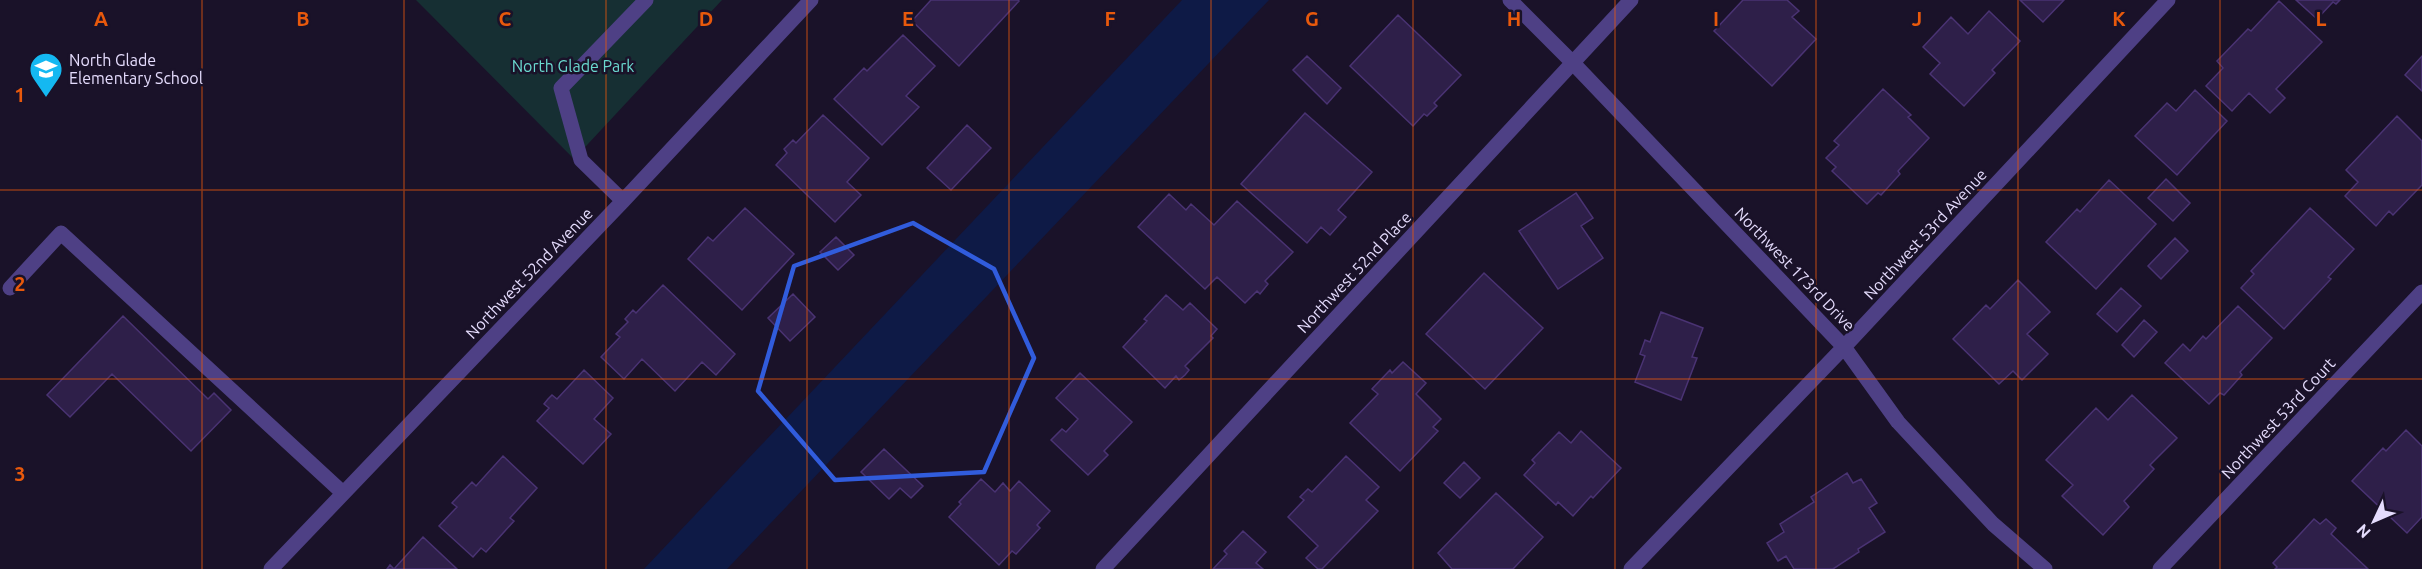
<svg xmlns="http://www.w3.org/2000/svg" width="2422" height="569" viewBox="0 0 2422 569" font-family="Ubuntu,sans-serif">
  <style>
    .green { fill: #162f33 }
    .water { fill: #0e1a46 }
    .building { fill: #2e1f49; stroke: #4a3373; stroke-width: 1.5 }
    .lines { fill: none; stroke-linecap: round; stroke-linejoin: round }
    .minor { stroke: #4e4085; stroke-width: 15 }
    .marked { fill: none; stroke: #315cdc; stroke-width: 4.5; stroke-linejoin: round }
    .grid { fill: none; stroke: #e8590c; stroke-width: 1.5; stroke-opacity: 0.55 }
    .labels { text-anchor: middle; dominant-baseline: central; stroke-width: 5; stroke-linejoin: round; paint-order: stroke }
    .poi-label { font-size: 16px; fill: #e5dcfd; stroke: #1a1229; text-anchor: start }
    .park-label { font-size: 16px; fill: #6bdad0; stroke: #1a1229 }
    .street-label { font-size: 16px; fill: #e5dcfd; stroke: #1a1229 }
    .grid-label { font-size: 20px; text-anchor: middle; font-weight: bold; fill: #e8590c; stroke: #1a1229; stroke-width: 5; stroke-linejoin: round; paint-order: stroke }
  </style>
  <rect width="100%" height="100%" fill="#1a1229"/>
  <path class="green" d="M416,0H722L574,159Z"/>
  <path class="water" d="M1182,0H1269L727,569H644Z"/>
  <path class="building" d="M931,0H1018L1019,1L959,66L912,21Z
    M1743,0H1787L1799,11L1792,17L1816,39L1772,86L1714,31Z
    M2020,0H2064L2043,22Z
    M2296,0H2340L2336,4L2333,2L2317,19Z
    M2279,1L2322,42L2276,89L2285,98L2270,113L2249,93L2232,111L2206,86L2223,68L2217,61L2248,29L2251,31Z
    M1989,11L2020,41L1992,70L1995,73L1964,106L1930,74L1940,63L1923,47L1951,17L1968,34Z
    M1398,15L1461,75L1434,103L1437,106L1427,116L1424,114L1413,126L1350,66Z
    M903,35L935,66L906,96L919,107L882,145L834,99L864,68L867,71Z
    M1307,56L1341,88L1327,104L1293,70Z
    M2422,56V91L2405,75Z
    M1883,89L1911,115L1908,117L1929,138L1898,171L1900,174L1881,195L1878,193L1867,204L1832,171L1836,167L1826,158L1839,145L1834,141Z
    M2195,90L2227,121L2177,175L2135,136L2167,103L2176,111Z
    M1305,113L1372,172L1338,210L1346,217L1330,235L1321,227L1307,243L1241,184Z
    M823,115L869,158L847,182L861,195L835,222L776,165L787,153L784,149L793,140L796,143Z
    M2397,116L2422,141V185L2393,215L2389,211L2376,226L2345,196L2358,182L2346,170Z
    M967,125L991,148L951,190L927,168Z
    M2166,179L2190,203L2173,221L2148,198Z
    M2109,180L2156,224L2096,289L2046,242L2077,209L2080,212Z
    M1576,193L1593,218L1581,226L1603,258L1558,289L1519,231Z
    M1169,194L1186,210L1191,204L1214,225L1237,201L1293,252L1265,281L1268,284L1260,294L1257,291L1245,303L1217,277L1205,289L1138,227Z
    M745,208L794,254L742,310L688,259L708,237L713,241Z
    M2310,208L2354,249L2328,277L2331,279L2284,329L2241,288L2254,274L2251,271Z
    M836,237L854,255L838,270L820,252Z
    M2175,238L2188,251L2161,279L2148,266Z
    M1484,273L1543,328L1485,389L1426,334Z
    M2018,280L2050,312L2027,334L2048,354L2022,380L2013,371L1999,384L1953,339L1986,305L1990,309Z
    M663,285L735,354L716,375L702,362L675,391L642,359L624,379L601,357L620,337L616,334L628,322L625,319L633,310L636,313Z
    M2121,288L2141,306L2117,332L2097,314Z
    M793,294L815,317L790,341L768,318Z
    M1166,295L1183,310L1190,303L1217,329L1211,336L1213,338L1185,366L1189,370L1185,375L1179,380L1176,376L1165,388L1123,347L1147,321L1144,319Z
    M2238,306L2272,338L2240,372L2242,375L2224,395L2220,393L2209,404L2165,363L2183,344L2190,351L2203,336L2206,339Z
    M1661,312L1703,328L1692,357L1697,358L1681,400L1635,382L1645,356L1640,354L1645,340L1650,342Z
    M123,316L208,399L214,393L231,410L191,451L112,374L70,417L47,395Z
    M2144,320L2157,332L2134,357L2122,345Z
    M1403,362L1426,383L1416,394L1441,419L1433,427L1438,431L1400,471L1350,423L1378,394L1372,389L1390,370L1392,373Z
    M584,370L613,398L594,419L611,434L583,464L537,421L549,408L544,404L548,399L552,395L557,399Z
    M1080,373L1132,422L1104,451L1108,455L1088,475L1051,440L1062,429L1066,432L1078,419L1056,398Z
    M2132,395L2177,438L2150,465L2154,469L2124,501L2129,507L2103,535L2062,496L2073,485L2046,460L2096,408L2108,420Z
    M2406,430L2422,446V517L2407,533L2352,481L2383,448L2386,451Z
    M1581,431L1621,468L1593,498L1591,496L1573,516L1558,502L1556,505L1524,475L1535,463L1532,460L1559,432L1571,443Z
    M884,449L923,486L911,498L900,488L889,499L861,472Z
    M503,456L537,488L510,518L514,521L486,552L481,548L473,557L439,526L457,507L452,503L472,482L476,486Z
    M1346,456L1379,487L1366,500L1378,511L1322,569H1318L1306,558L1318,546L1288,517L1304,500L1300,497L1308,489L1312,492Z
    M1464,462L1480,478L1460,498L1444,483Z
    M1847,473L1853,483L1861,479L1877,503L1869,508L1885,532L1858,549L1859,552L1833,569H1794L1786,556L1778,561L1767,543L1784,532L1780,524L1814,502L1811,497Z
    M981,479L995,492L1003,483L1010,491L1019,481L1050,511L1037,525L1040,528L1016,554L1012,551L999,565L949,517L961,504L959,502Z
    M1496,493L1543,537L1513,569H1452L1438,553Z
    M2314,519L2320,524L2326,519L2336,528L2331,534L2368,569H2275L2277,567L2273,563Z
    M1243,531L1266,552L1256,563L1263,569H1213L1227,554L1224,551Z
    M423,537L457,569H387L390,565L394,569Z"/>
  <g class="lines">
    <path class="minor" d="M1510,0L1572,62L1844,347L1898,422L1993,524L2045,569
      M623,201L581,160L561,88L646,0
      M10,288L61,233L343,493
      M271,569L623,201L811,0
      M1103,569L1631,0
      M1631,569L1844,347L2168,0
      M2160,569L2422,292"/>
  </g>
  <path class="marked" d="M913,223L994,269L1034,358L984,472L835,480L758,391L794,266Z"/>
  <path class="grid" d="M202,0V569M404,0V569M606,0V569M807,0V569M1009,0V569M1211,0V569M1413,0V569M1615,0V569M1816,0V569M2018,0V569M2220,0V569M0,190H2422M0,379H2422"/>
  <defs>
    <symbol id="school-pin" viewBox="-11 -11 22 30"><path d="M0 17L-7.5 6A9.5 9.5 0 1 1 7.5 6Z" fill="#14b8f1" stroke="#1a1229"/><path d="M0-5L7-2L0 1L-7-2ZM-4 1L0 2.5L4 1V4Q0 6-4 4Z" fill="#fff"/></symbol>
  </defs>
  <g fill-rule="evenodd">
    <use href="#school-pin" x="27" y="50" width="38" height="52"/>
  </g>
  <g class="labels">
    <g class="poi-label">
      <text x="69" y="60">North Glade<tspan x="69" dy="18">Elementary School</tspan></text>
    </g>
    <g class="park-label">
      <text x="573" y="66">North Glade Park</text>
    </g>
    <g class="street-label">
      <text transform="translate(1925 234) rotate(-47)">Northwest 53rd Avenue</text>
      <text transform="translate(1795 269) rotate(46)">Northwest 173rd Drive</text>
      <text transform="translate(1354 272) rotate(-47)">Northwest 52nd Place</text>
      <text transform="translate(529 273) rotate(-46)">Northwest 52nd Avenue</text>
      <text transform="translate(2278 418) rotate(-47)">Northwest 53rd Court</text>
    </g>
  </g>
  <g class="grid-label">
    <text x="101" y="26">A</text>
    <text x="303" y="26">B</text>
    <text x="505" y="26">C</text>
    <text x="706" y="26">D</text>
    <text x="908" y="26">E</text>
    <text x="1110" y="26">F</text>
    <text x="1312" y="26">G</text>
    <text x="1514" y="26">H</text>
    <text x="1716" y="26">I</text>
    <text x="1917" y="26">J</text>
    <text x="2119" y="26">K</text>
    <text x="2321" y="26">L</text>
    <text x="20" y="102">1</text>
    <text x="20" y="291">2</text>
    <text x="20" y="481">3</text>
  </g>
  <g transform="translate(2374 521) rotate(226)" stroke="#1a1229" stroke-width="4.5" paint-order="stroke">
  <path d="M0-4.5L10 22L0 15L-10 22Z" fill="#e5dcfd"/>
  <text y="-9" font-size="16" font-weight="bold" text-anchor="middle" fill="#e5dcfd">N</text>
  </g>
</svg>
